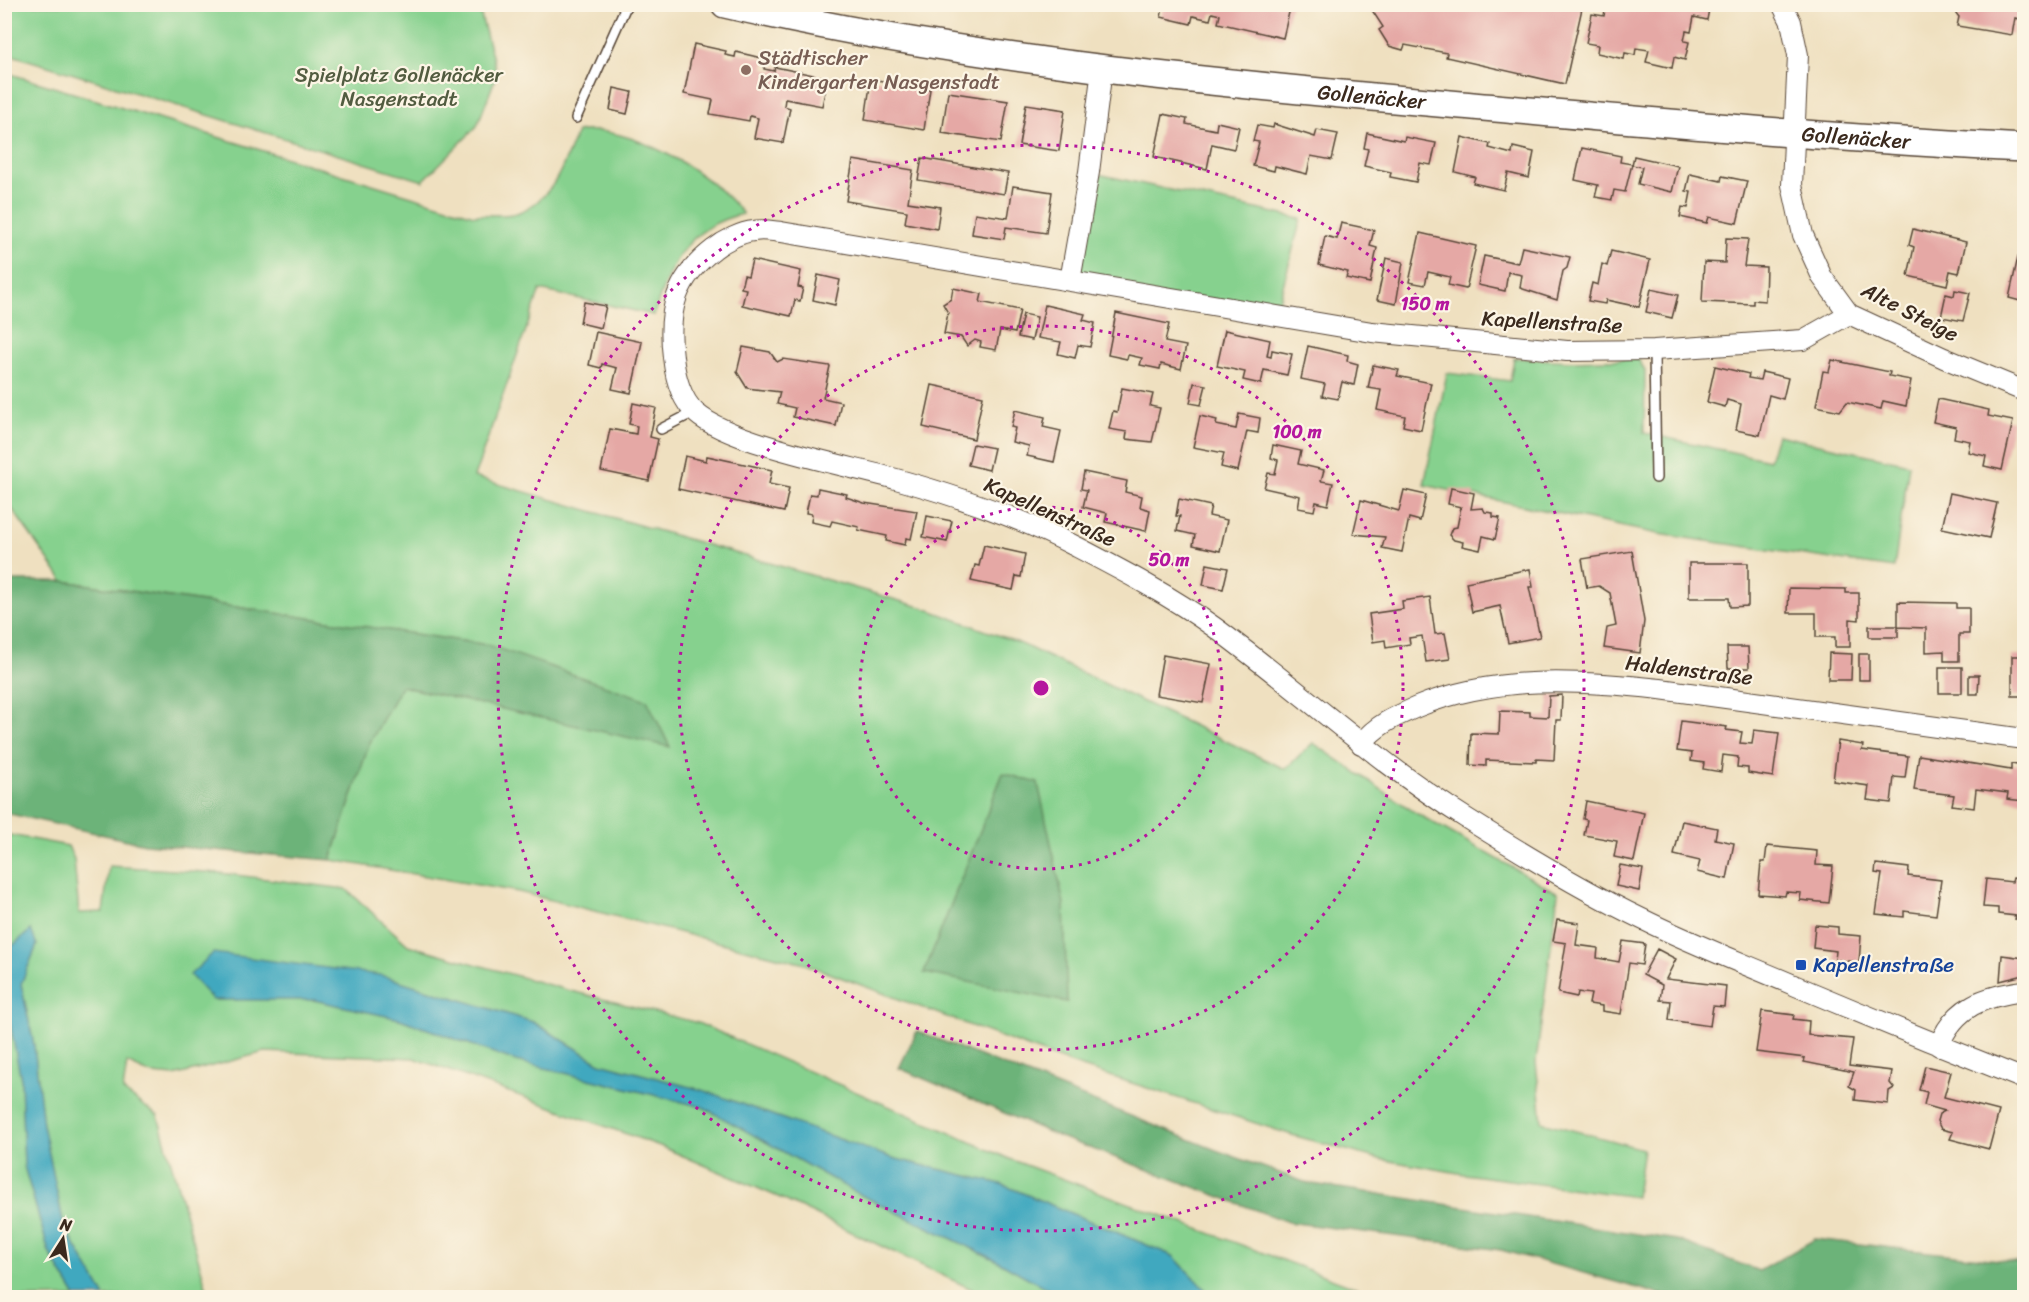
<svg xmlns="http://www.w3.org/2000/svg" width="2029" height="1302" viewBox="0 0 2029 1302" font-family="Sriracha,sans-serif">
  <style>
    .green { fill: #86d18e; stroke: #607e56; stroke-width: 1.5 }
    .forest { fill: #6cb379; stroke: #546e4c; stroke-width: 1.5 }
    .water { fill: #3fa8bf; stroke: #3d696e; stroke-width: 1.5 }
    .building { fill: #e5a8a5 }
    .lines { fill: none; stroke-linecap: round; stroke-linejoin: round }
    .lane-casing { stroke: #564536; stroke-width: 12 }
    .street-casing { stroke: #564536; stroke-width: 22 }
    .secondary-casing { stroke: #564536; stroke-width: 30 }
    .lane { stroke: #fff; stroke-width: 9 }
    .street { stroke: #fff; stroke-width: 20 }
    .secondary { stroke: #fff; stroke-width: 27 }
    .ring { fill: none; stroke: #b5179e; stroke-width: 3; stroke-dasharray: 3 6 }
    .education-dot { fill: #8d6e63; stroke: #fcf5e5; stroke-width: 2 }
    .transit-dot { fill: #1a4fb4; stroke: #fcf5e5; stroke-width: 2 }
    .labels { text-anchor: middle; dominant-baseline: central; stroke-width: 4.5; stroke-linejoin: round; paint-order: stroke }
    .education-label { font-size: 21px; fill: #785e54; stroke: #fcf5e5; text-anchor: start }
    .park-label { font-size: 21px; fill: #525c40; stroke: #fcf5e5 }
    .street-label { font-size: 21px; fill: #3b2a1e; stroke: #fcf5e5 }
    .transit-label { font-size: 21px; fill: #164399; stroke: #fcf5e5; text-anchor: start }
    .centre { fill: #b5179e; stroke: #fcf5e5; stroke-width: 3 }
    .ring-label { font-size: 18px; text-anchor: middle; font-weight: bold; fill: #b5179e; stroke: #fcf5e5; stroke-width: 4.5; stroke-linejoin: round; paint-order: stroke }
  </style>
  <rect width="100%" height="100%" fill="#fcf5e5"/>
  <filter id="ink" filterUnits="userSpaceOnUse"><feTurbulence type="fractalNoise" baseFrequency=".0167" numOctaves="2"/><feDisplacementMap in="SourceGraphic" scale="12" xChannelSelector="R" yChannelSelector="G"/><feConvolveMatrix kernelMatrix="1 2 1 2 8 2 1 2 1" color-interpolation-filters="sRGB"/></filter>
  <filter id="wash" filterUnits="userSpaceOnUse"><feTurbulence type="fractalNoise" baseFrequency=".008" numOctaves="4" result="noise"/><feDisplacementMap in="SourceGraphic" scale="24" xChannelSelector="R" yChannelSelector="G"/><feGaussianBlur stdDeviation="1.35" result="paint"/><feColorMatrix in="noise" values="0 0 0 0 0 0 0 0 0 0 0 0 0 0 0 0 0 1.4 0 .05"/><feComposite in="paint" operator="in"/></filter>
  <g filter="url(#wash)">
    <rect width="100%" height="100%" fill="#efe0c0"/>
    <path class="green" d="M4,5H478L497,74L477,126L423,181L5,53Z
      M4,72L474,215C487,214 505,217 517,213C555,199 563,165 577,132C627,122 713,174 743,214C688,226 669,264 654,315L540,290L474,477L924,608L1019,643L1285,769L1313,743L1416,813L1558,893L1536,1062L1542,1122L1643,1149L1636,1197L1464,1174L1379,1159L1292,1135L1073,1064L805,964L519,892L331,860L369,744L401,686L670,746L488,645L63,581L5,499Z
      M1089,172L1301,219L1275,316L1070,281Z
      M1514,358L1572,361L1638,359L1645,370L1644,433L1769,460L1777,435L1909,464L1894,568L1658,534L1424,485L1447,373L1510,381Z
      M5,834L68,846L74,859L79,913L103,912L109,866L220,873L346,889L408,945L567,990L698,1023L1012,1160L1382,1297H1212L1173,1256L1001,1184L892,1158L705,1091L600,1063L533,1022L380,975L213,1000H314L400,1019L516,1061L703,1107L859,1194L996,1260L1062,1297H988L776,1196L660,1146L414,1058L265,1052L174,1076L151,1074L127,1063L123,1091L158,1116L209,1297H105L64,1226L43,1125L34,1045L21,984L37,945L5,999L21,1079L24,1166L49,1252L76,1297L5,1298Z"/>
    <path class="forest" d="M5,581H63L488,645L647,700L670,747L401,686L369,744L331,860L145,844L5,813Z
      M1003,773L1038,783L1064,904L1067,1002L924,973Z
      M917,1031L1216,1150L1307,1183L1677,1240L1759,1271L1815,1239L2024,1263V1297H1670L1501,1250L1288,1222L1060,1137L899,1068Z"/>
    <path class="water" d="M31,930L37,945L21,984L34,1045L43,1125L64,1226L105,1297H76L49,1252L24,1166L21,1079L5,999L11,947Z
      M213,953L380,975L533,1022L600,1063L705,1091L892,1158L1001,1184L1173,1256L1212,1297H1062L996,1260L859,1194L703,1107L516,1061L400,1019L314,1000H213L190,975Z"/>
    <g id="blocks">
      <path class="building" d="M1131,4H1153L1152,10Z
        M1153,4H1291L1283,38L1218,23L1220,15L1212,13L1210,20L1193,16L1191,24L1161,17L1163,8Z
        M1368,4L1457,6L1583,4L1565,84L1446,57L1447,53L1405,45L1403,50L1389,46L1379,30L1383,27Z
        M1586,4H1710L1707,20L1694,17L1691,32L1686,31L1684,41L1689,42L1685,60L1674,57L1672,68L1646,62L1649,50L1636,48L1635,55L1625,53L1624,59L1597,53L1598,45L1586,43L1592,14L1604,16L1605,10Z
        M1931,4H2024V20L2015,18L2012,35L1957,26L1959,17L1952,8L1943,7L1933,10Z
        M694,44L726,51L725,55L735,57L736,52L766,59L764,69L774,71L775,67L828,78L822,106L785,99L784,106L790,108L783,143L754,138L758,118L750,116L749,121L710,114L713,100L684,94Z
        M871,79L930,89L924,130L865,120Z
        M614,88L632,92L627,114L610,110Z
        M948,92L1008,101L1001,142L942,133Z
        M1026,104L1065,110L1059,151L1019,145Z
        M1163,114L1187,119L1186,124L1216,130L1217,122L1239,127L1234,149L1212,144L1207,169L1154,157Z
        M1274,124L1315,137L1317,130L1338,134L1332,160L1311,156L1307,174L1275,166L1274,171L1253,166L1259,142L1253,141L1257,125L1273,128Z
        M1367,133L1404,141L1405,137L1436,143L1431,165L1420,163L1416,182L1390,177L1391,172L1364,166L1368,149L1364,148Z
        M1462,137L1490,144L1489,148L1512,154L1513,147L1534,152L1529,178L1508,173L1504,190L1473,183L1475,177L1455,172Z
        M1582,148L1621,156L1620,162L1632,164L1625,192L1614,190L1612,200L1595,197L1598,185L1575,180Z
        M1634,156L1678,166L1672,192L1638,184L1642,167L1632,165Z
        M922,158L1008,173L1004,194L918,180Z
        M853,160L913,170L908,202L940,207L937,229L905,223L907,211L846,201Z
        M1690,174L1721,181L1722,176L1747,181L1737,223L1709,217L1707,223L1680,217L1682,207L1688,208L1691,192L1686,191Z
        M1013,186L1052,192L1046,233L1006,227L1004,239L972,234L975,213L1008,218Z
        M1341,223L1374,230L1370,246L1377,248L1370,283L1346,278L1348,272L1319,265L1325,236L1337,239Z
        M1913,229L1966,242L1959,273L1950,271L1947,285L1908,276L1914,247L1909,245Z
        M1420,233L1476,246L1466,289L1448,285L1450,277L1428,272L1425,285L1409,282Z
        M1726,238L1748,239L1744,266L1766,267L1765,301L1753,300V304L1702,302L1704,262L1725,263Z
        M1522,247L1570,257L1567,268L1563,271L1557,300L1520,288L1522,275L1508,272L1505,291L1478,285L1484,256L1518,263Z
        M1611,251L1650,260L1639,307L1606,300L1605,304L1588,301L1592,283L1598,285L1602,264L1607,266Z
        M2018,257L2024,258V302L2009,298Z
        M1386,258L1403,262L1396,304L1377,300Z
        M752,260L801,271L798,287L803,288L800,301L795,300L791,316L742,305L746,289L741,288L744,275L748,276Z
        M818,275L840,280L835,305L813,300Z
        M953,288L982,294L980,302L1020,310L1015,333L1000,330L996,350L980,347L981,342L975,340L967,346L961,337L944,334L948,313L943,304L951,299Z
        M1651,289L1678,295L1672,318L1646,312Z
        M1955,290L1970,293L1963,321L1941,317L1946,294L1954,296Z
        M584,302L606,306L601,328L580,323Z
        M1045,305L1085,314L1083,320L1095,323L1090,347L1078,345L1075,358L1058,354L1061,342L1038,338Z
        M1116,313L1169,324L1165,342L1186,346L1181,369L1161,364L1160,369L1140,365L1142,358L1128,355L1127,359L1108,355Z
        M1023,314L1037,317L1032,340L1018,337Z
        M1225,330L1270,340L1267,356L1271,357L1272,350L1292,354L1287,375L1264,370L1261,384L1243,380L1245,372L1217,366Z
        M596,332L642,342L631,393L612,389L617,368L602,364L601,368L589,365Z
        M1308,346L1348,355L1347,361L1358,364L1354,385L1342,382L1338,399L1322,396L1325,384L1301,379Z
        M743,347L770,352L777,362L783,359L830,366L823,398L841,402L836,426L793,417L795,408L777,404L780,392L747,388L737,372Z
        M1832,360L1890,372L1889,376L1911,380L1906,406L1883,401L1881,409L1847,402L1840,411L1816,406L1823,371L1829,372Z
        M1373,365L1399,370L1397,376L1431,383L1421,430L1403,426L1405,416L1377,410L1381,390L1368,388Z
        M1715,366L1749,374L1748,378L1760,380L1762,372L1788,378L1783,399L1769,395L1760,435L1736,430L1741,404L1727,400L1725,407L1707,402Z
        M1194,383L1206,385L1201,405L1190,403Z
        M932,385L983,396L974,439L923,427Z
        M1122,388L1153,394L1150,406L1160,408L1152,442L1126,439L1127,432L1109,429L1113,411L1117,412Z
        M1938,399L1989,410L1988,416L2013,421L2002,470L1984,466L1986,456L1968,452L1970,441L1954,438L1956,427L1933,422Z
        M633,403L656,408L650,437L658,439L649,481L601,471L610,429L636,434L637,426L629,424Z
        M1015,410L1045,417L1043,427L1061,431L1054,462L1027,456L1029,446L1012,442L1015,428L1011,427Z
        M1239,414L1260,418L1258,433L1247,431L1238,471L1221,467L1224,453L1193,447L1200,416L1217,420L1216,425L1236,429Z
        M973,444L994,448L989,470L968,465Z
        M1273,445L1301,451L1298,464L1324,470L1321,481L1333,483L1328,505L1316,502L1314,511L1298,508L1300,496L1264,488L1268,473L1275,474L1278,460L1271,458Z
        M685,456L706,461L707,456L772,470L769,484L789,488L784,512L678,489Z
        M1084,472L1127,481L1125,492L1142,496L1140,507L1150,510L1146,531L1105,522L1107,513L1083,507L1087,490L1081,489Z
        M818,488L847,494L846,497L864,503L917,511L911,539L906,538L905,545L886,541L887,536L858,530L859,527L832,521L830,526L811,522L812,514L806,513L810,494L817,495Z
        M1451,488L1474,493L1471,509L1483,508L1485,512L1493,513V517L1500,518L1495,539L1483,536L1480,550L1462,546L1463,542L1454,540L1449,535L1452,528L1457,527L1461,507L1448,504Z
        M1404,490L1426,495L1420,521L1409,518L1402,552L1382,548L1385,537L1353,534L1361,500L1399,511Z
        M1950,493L1997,503L1989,538L1942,528Z
        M1179,499L1211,506L1209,516L1227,520L1220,551L1193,545L1195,535L1177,531L1180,516H1176Z
        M927,516L952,521L947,542L923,537Z
        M984,545L1025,554L1021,577L1016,576L1013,590L971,581L975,565L979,566Z
        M1632,551L1644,621L1640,653L1604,648L1607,628L1616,626L1610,593L1599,586L1587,588L1582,559Z
        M1689,563H1748V606L1730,607L1729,598H1689Z
        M1207,564L1228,568L1223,589L1203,585Z
        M1530,569L1533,587H1529L1540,637L1508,643L1500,606L1472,612L1466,582Z
        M1789,588L1846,589V593H1859V620L1850,619V647H1835V637H1816V613H1788Z
        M1430,597L1435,634L1445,633L1450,659L1426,662L1422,636L1409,638L1410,644L1386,648L1385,640L1373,642L1369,614L1403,609L1402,601Z
        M1898,602L1956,603V608H1969V634H1959V661H1944V651L1926,652V628L1898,627Z
        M1869,626H1898V637H1869Z
        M1727,647H1748L1749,668H1728Z
        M1829,653L1852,654L1851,680H1828Z
        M1859,654H1869V680H1859Z
        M1163,655L1211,664L1203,703L1156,695Z
        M2012,656H2024V696H2012Z
        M1939,667H1962V693H1939Z
        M1969,675H1979L1978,694H1969Z
        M1562,695L1561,720H1556L1554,760L1536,759V762L1486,760V766L1470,765L1471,733L1499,734L1500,711L1530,712V716L1548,717L1549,696Z
        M1681,721L1727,727L1726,730L1742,732L1740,743L1752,744L1754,730L1779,733L1773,777L1748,773V768L1737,767L1738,757L1723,755L1721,772L1703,769L1704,763L1691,761L1692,753L1677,751Z
        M1838,741L1863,745L1862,750L1908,756L1905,778L1894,777L1891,803L1867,800L1869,786L1833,781Z
        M1919,755L2011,770V764L2024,766V801L2007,799L2008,793L1976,789L1974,808L1952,805L1954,795L1914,790Z
        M1586,801L1644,813L1634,861L1614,857L1617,841L1584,835L1587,820L1583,819Z
        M1682,821L1717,828L1715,839L1734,843L1727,879L1697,872L1700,861L1674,855Z
        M1767,846L1817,851L1816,865L1833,866L1829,903L1800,900L1801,893L1786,892L1785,896L1758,894L1761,862H1765Z
        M1876,864L1909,868L1908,876L1941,880L1936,915L1904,911V917L1876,914L1882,874L1875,873Z
        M1620,865L1643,869L1639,891L1616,886Z
        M2013,878L2024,880V920L2015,919L2016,916L1998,914V908L1983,907L1986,879L2012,882Z
        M1557,920L1579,923L1576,945L1598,948L1597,958L1619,962L1623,941L1645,944L1642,965L1629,963L1621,1014L1602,1011V1006L1589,1004L1591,994L1578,992L1577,997L1558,993L1566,943L1553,941Z
        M1815,925L1838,927V934L1861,936L1859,962L1835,960L1836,951L1813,948Z
        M1657,949L1676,959L1666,979L1726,986L1724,1007L1713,1006L1710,1026L1669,1020L1671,1001L1660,1000L1662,985L1643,975Z
        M2002,955L2024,958V975L2000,981Z
        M1762,1011L1794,1015L1793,1019L1809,1021L1808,1035L1853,1039L1849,1066L1892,1071L1890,1083L1894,1088L1889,1091L1888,1104L1855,1100L1856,1090L1849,1086L1854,1072L1804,1062L1805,1058L1756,1052Z
        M1925,1066L1951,1072L1944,1097L1999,1111L1989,1149L1950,1139L1953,1132L1941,1129L1937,1121L1939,1114L1945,1111L1924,1105L1927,1092L1919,1090Z"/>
    </g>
  </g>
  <g filter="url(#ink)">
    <use href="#blocks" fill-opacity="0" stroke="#564536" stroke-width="1.5"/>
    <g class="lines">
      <defs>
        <path id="lane" d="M576,118L627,4
          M1654,350L1656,478
          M661,429L694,412"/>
        <path id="street" d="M1782,4L1791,22L1798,55L1792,185L1803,235L1822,277L1849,314L1944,358L2024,391
          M1070,281L1089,172L1102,69
          M1849,314L1803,340L1654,350L1567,351L1372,332L781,232C772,231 762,229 754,231C741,232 724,241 714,249C676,278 667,309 673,357C675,375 681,400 696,413C729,443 848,466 896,479C957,496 1020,517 1077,547C1123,571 1171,596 1214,627C1299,689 1376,762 1466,818C1523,854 1582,890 1642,919C1692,944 1745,964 1796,986C1872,1018 1948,1049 2024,1079
          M1361,744C1376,725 1394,717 1417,707C1495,675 1578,680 1660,689L2024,739
          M1939,1046C1954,1006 1985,996 2024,991"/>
        <g id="secondary">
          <path id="s1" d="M725,4C967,60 1214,83 1461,105C1648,121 1836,139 2024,148"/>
        </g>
      </defs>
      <use href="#lane" class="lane-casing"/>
      <use href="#street" class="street-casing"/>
      <use href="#secondary" class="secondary-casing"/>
      <use href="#lane" class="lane"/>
      <use href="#street" class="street"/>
      <use href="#secondary" class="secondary"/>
    </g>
  </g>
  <g class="ring">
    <circle cx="1041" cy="688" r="181"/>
    <circle cx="1041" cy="688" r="362"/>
    <circle cx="1041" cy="688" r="543"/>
  </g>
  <circle class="education-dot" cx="746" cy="70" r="6"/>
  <rect class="transit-dot" x="1795" y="959" width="12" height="12" rx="3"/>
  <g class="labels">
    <g class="education-label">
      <text x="758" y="58">Städtischer<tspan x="758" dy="24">Kindergarten Nasgenstadt</tspan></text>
    </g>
    <g class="park-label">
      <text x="399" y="75">Spielplatz Gollenäcker<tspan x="399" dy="24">Nasgenstadt</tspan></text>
    </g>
    <g class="street-label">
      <text stroke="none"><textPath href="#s1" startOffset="654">Gollenäcker</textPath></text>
      <text stroke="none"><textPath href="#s1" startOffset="1140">Gollenäcker</textPath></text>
      <text transform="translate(1910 312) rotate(27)">Alte Steige</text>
      <text transform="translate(1552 322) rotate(3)">Kapellenstraße</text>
      <text transform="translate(1050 512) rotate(24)">Kapellenstraße</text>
      <text transform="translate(1689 670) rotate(7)">Haldenstraße</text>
    </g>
    <g class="transit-label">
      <text x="1813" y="965">Kapellenstraße</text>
    </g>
  </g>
  <circle cx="1041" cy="688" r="9" class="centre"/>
  <g class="ring-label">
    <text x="1425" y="310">150 m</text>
    <text x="1297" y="438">100 m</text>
    <text x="1169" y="566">50 m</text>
  </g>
  <rect width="2029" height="1302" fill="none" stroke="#fcf5e5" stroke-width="24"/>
  <g transform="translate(63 1239) rotate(12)" stroke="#fcf5e5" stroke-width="4.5" paint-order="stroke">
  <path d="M0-4.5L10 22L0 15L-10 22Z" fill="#3b2a1e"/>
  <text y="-9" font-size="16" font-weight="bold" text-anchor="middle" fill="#3b2a1e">N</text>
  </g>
</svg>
